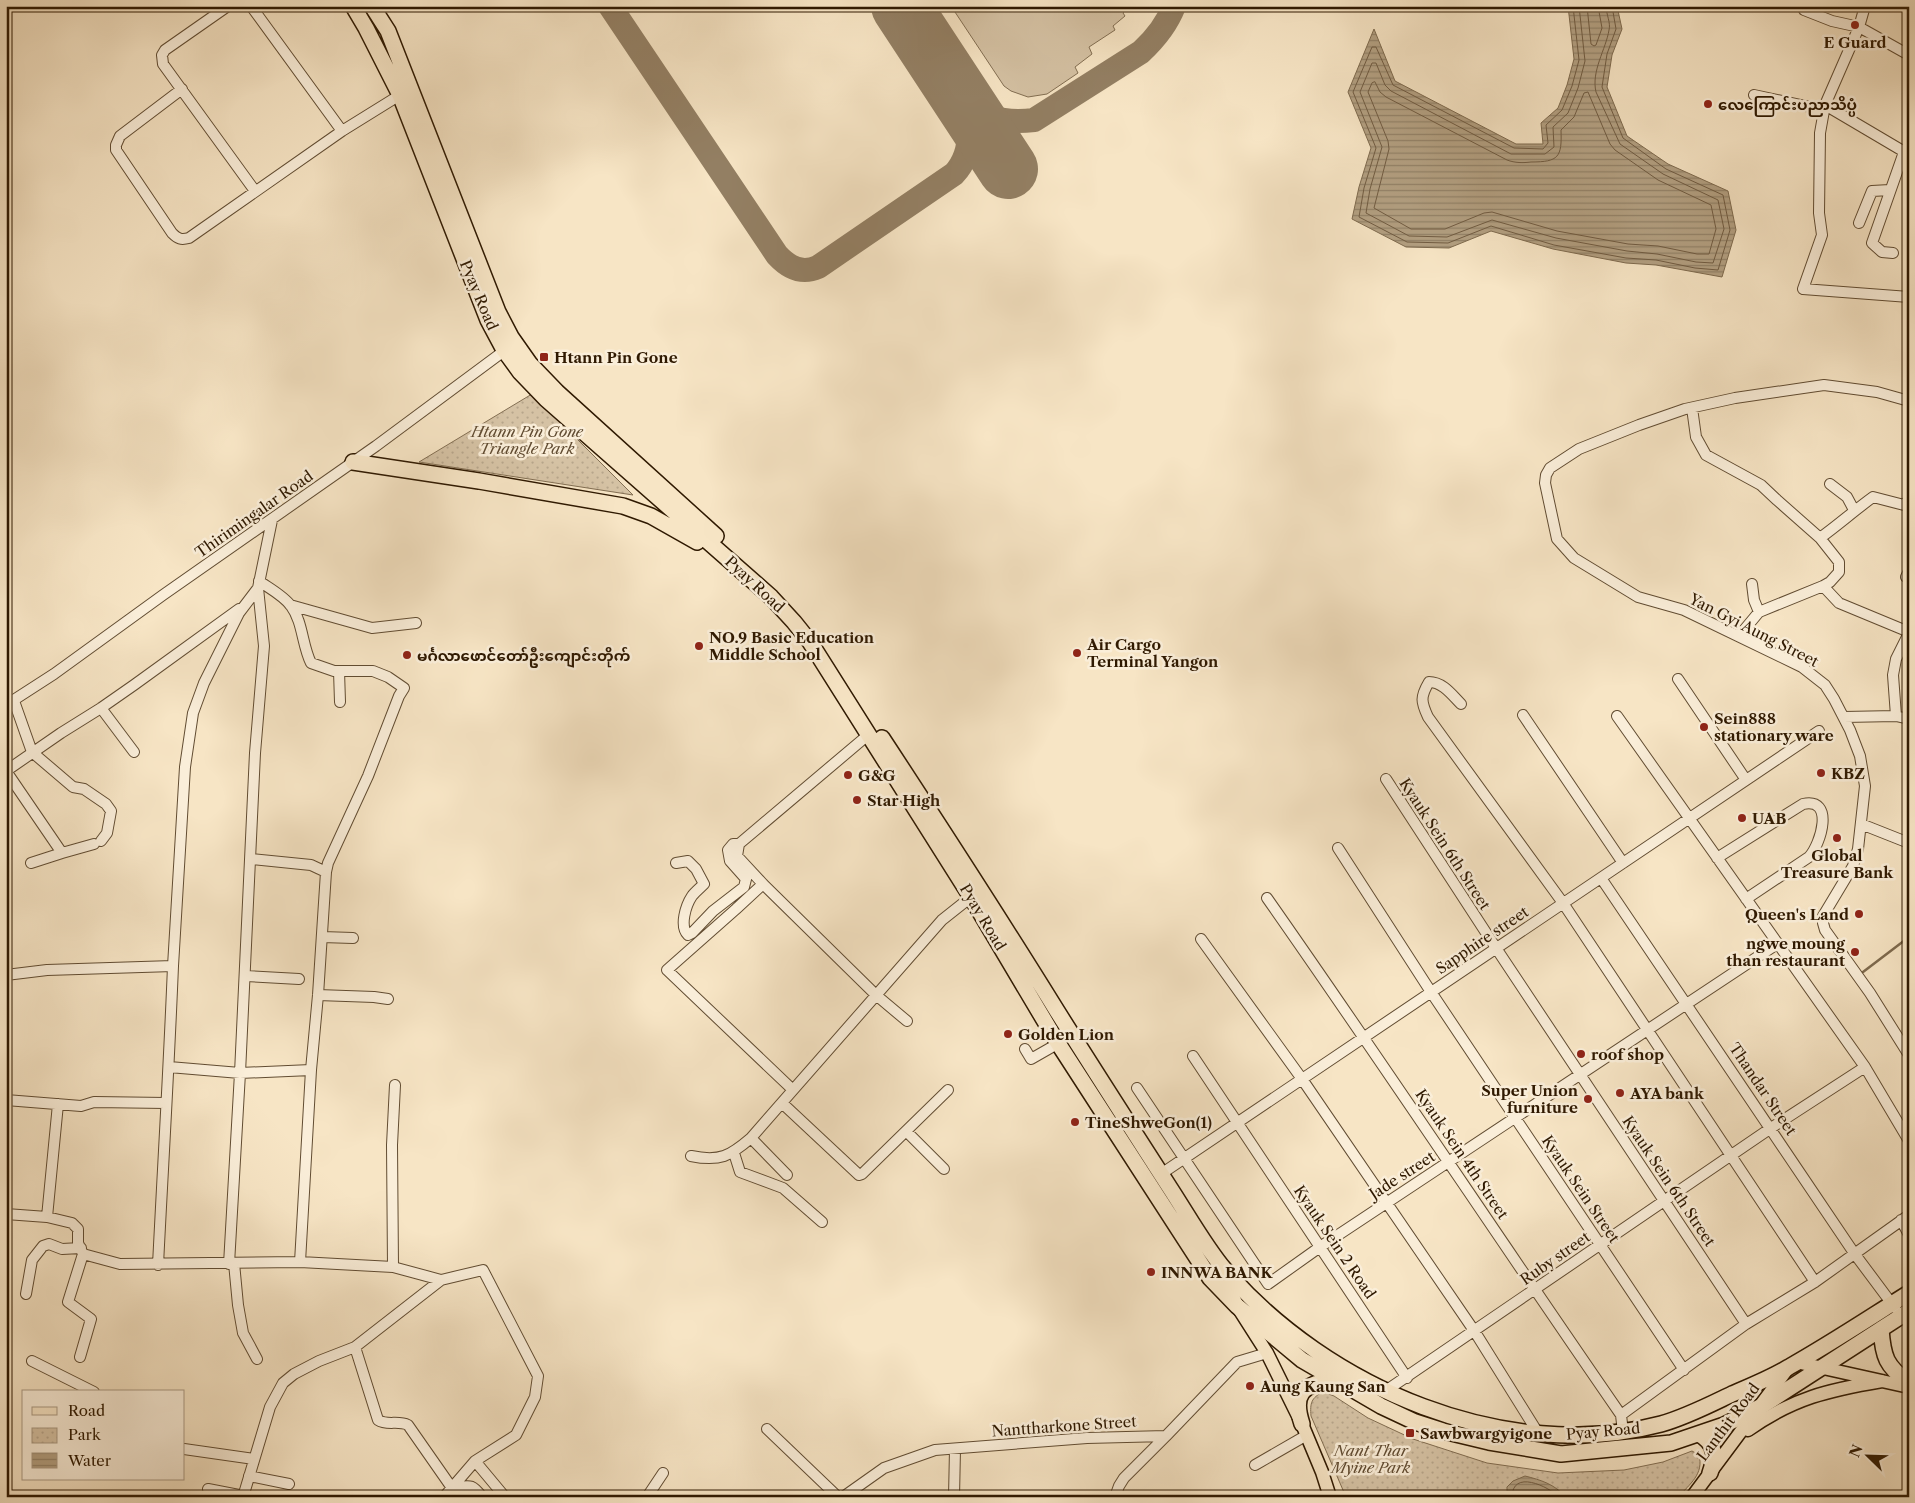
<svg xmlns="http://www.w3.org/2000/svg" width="1915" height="1503" viewBox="0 0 1915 1503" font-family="'Libre Caslon Text','Noto Sans Myanmar',serif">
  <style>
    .green { fill: #d5c2a4; stroke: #826e52 }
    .park { fill: url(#park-dots); stroke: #826e52 }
    .water { fill: url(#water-rules); stroke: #7e6a4e }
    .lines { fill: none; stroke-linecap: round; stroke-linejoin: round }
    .shore { stroke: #715c42; stroke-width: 1 }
    .stream { stroke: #7e6a4e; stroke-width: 2.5 }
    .taxiway { stroke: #937f63; stroke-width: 24 }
    .runway { stroke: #937f63; stroke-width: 60 }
    .minor-casing { stroke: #614c32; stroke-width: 12 }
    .major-casing { stroke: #2f1901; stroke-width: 15 }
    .highway-casing { stroke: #2f1901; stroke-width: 18 }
    .minor { stroke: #faeed9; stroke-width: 10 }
    .major { stroke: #f7e5c5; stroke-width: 12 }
    .highway { stroke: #f7e5c5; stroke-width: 15 }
    .poi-dot { fill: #8f2418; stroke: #faeed9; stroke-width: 2 }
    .labels { text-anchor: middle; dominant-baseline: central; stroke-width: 5; stroke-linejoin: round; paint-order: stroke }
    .poi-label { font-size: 15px; font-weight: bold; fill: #2f1901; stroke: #faeed9; text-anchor: start }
    .street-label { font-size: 15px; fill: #2f1901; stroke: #faeed9 }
    .park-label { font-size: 15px; font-style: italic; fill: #614c32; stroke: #faeed9 }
  </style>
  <defs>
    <pattern id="park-dots" width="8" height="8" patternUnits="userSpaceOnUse" patternTransform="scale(1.25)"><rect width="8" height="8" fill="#d5c2a4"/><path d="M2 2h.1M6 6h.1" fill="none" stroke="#b7a68b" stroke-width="1.8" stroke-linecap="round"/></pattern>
    <pattern id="water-rules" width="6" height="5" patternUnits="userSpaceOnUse" patternTransform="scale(1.25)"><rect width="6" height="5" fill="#b3a082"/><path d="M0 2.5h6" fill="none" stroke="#928268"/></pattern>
  </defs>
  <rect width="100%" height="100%" fill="#f7e5c5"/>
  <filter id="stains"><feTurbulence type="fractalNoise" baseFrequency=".004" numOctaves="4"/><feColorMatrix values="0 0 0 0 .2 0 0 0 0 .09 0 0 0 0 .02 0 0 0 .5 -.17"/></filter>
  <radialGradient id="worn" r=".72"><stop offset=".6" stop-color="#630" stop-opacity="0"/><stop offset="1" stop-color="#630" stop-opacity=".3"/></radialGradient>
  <path class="green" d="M951,6H1127L1128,8L1123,13L1125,16L1113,26L1115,30L1089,47L1092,54L1075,67L1078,73L1047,94L1028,97L1011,91L1004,86Z"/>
  <path class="park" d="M532,394L633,495L419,462Z
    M1323,1392L1334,1396L1368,1418L1413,1439L1487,1463L1558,1473L1624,1470L1663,1462L1692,1451L1699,1455C1704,1474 1690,1484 1678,1497H1346L1311,1416C1310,1403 1311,1398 1323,1392Z"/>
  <path class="water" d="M1568,6H1617L1622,29L1612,55L1607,87L1627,136L1668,164L1728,191L1736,230L1722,277L1656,265L1626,263L1553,249L1491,231L1449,248L1406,247L1352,219L1359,187L1371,148L1348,92L1374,29L1395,81L1516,144H1543L1541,123L1558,108L1567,85L1574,59Z
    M1525,1476C1541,1480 1554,1484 1566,1497H1507V1487L1513,1481Z"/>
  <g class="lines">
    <path class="shore" d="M1573,6L1579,60L1572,86L1562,110L1546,125L1548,143L1543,149L1514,148L1393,85L1376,47H1372L1353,92L1376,148L1364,188L1359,217L1407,242L1448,243L1491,226L1554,245L1626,258L1656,260L1695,268L1718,270L1730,230L1723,195L1666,169L1623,138L1602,87L1607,54L1616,29L1612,6
      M1579,6L1585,61L1578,88L1568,113L1553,127L1554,147L1545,154H1511L1391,91L1385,85L1376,63H1372L1360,92L1382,147L1370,189L1366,213L1409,236L1447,237L1492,220L1556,238L1627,251L1657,254L1696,262L1713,263L1724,229L1718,200L1663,174L1620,144L1596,92C1591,71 1606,49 1609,30C1611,23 1606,14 1606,6
      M1587,6L1591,44L1594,46L1596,45L1602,28L1598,6
      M1375,82L1380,92L1386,97L1507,160C1515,163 1523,163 1531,162C1559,162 1562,157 1561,130L1574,117L1584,93L1588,92L1610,144L1615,150L1658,180L1711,205L1716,229L1709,254H1697L1658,246L1628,244L1557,231L1492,212L1484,213L1445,229H1411L1374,208L1389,149L1388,141L1368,92L1372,83Z
      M1512,1497C1512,1469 1548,1486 1559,1497"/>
    <path class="stream" d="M1863,972L1909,937"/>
    <path class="taxiway" d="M610,6L777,255C789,268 802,274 818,267L954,174C972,155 971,129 966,106
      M966,106C987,120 1009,123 1034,120L1141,52C1155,39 1167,24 1174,6"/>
    <path class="runway" d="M901,6L1008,169"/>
    <defs>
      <path id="minor" d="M228,6L165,50L162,55L163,64L255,191
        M251,6L342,131
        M1865,6L1859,27L1825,105L1820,133L1819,213L1822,235L1803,289L1909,297
        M1804,10L1832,21L1859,27L1909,55
        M182,89L120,136L116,145V150L172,233C178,239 181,240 189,238L342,131L400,95
        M1754,95L1824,110
        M1825,105L1908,154
        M1859,223L1872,191L1890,190
        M1893,253L1882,252L1872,243L1904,152
        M1909,401L1877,392L1824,385L1735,398L1685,409L1639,425L1579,449L1550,468L1546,475L1545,483L1557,539L1574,558L1638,597L1684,610L1802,667L1825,685L1834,699L1850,730L1860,756L1865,786L1858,849L1853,866L1823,916V923L1825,930L1870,993L1909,1055
        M1692,408L1696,437L1706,455L1761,485L1777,500L1820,538L1839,562V572L1830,582L1823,586
        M1830,484L1847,497L1854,510
        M1820,538C1838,525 1855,510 1873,497L1904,505L1909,500
        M1909,571L1906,577L1909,578
        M259,581C269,588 284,596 291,606C303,622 302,645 311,663L334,671H373L388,677L404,688L399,696L368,776L328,863L326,872L318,995L311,1070L300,1262
        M1752,584L1754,600L1759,612
        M290,605L372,628L416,623
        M1739,636L1759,612L1823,586L1839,603L1909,632
        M339,671L340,702
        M1678,679L1746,780
        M14,701L32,752L73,787L84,789L106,804L111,811L107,833L101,841
        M1461,704C1452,695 1443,682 1429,682C1420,697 1421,702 1428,717L1563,903L1815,1282
        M6,705L54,674L163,595L376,446L508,348
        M101,708L134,752
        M1523,715L1623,863
        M1617,716L1865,1067L1909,1141
        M1896,716L1893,675L1896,659L1909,633
        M1844,717L1896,716L1909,719
        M868,735L739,844L737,856L763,884L876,995L907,1021
        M6,771L61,733L101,708L134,685L239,609
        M6,771L62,853L94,844
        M1386,779L1496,948L1746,1324
        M1861,824L1909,843
        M1338,848L1431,992L1684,1370
        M1717,858L1803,804C1835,797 1821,844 1809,857L1746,899
        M251,859L311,865L326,872
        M31,863L62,853
        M676,863L688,861L696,869L704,884C700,888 695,892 692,896C686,905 679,926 688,935L692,933L713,911L744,887L746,879L730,861L728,850L733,844H739
        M1601,878L1854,1253L1895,1308
        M763,884L736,909L667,970L793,1090
        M1267,898C1387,1069 1502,1243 1621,1415L1623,1432
        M322,937L353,938
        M1201,939L1302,1079L1475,1332L1538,1433
        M6,975L47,970L173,966L185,767L193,713L204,683L239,613L258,588
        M245,976L299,979
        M318,995L374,997L388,999
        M1025,1049L1031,1059L1059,1043
        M1193,1056L1407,1378
        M169,1067L240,1073L311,1070
        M1137,1088L1268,1284L1320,1247L1777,944
        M6,1100L81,1106L94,1102L166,1103
        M782,1103L859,1175L862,1174L948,1090
        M58,1104L47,1217L72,1223L78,1229V1243L83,1254L68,1302L91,1319L80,1357
        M906,1131L944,1169
        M751,1138L787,1175
        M734,1153L740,1172L783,1188L822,1222
        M691,1156C720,1162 730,1156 751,1138L942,920L971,897
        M1161,1174L1819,731
        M6,1214L47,1217
        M1901,1220L1909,1235
        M83,1254L120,1264L300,1262L393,1267L441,1280
        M234,1263L238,1305L243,1333L257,1359
        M229,1264L240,1073L255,753L264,646L258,588L272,520
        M158,1265C163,1165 169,1066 173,966
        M393,1267L392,1145L395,1085
        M26,1294L32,1260L43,1246L49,1244L62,1249L81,1248
        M355,1347L378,1420C387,1426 398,1420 408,1425L452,1488C469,1486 471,1482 482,1497
        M32,1361L94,1392
        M1387,1390L1771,1128L1865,1067
        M1621,1415L1746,1324L1815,1282L1909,1215
        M767,1429L838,1497
        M184,1449L254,1459
        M475,1461L505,1497
        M1255,1465L1307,1435
        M249,1476L289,1484
        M208,1489L244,1496
        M243,1497L270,1407L283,1383L294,1374L319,1361L355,1347L441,1280L483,1270L538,1376L535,1397L516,1435L475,1461L444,1497
        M647,1497L663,1473
        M843,1497L884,1468L935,1450L1087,1438L1166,1436L1237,1362L1267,1353
        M954,1497L955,1449
        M1115,1497L1119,1486L1124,1478L1166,1436"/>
      <path id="major" d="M1224,1270L1237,1306L1267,1353L1302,1424L1322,1472L1330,1497
        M1796,1362L1909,1387
        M1748,1430C1793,1398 1829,1390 1882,1381
        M1692,1497L1789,1367"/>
      <path id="highway" d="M353,6L366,28L400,95L488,320L504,350L520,372L546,399L771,597L794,622L810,642L971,897L1056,1040L1210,1278L1237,1306L1302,1360L1381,1406L1415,1422L1443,1431L1489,1442L1561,1454L1671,1443L1724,1425L1762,1406L1909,1311
        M372,6L388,31L498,312L511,337L530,364L557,392L716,536
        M353,462L479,481L623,506L651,516L697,542
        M882,738C941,828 1000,919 1057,1011C1094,1070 1132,1129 1170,1188C1187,1214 1206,1248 1225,1270C1327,1388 1506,1465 1661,1424C1686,1417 1709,1405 1732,1394C1751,1386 1771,1378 1789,1367C1830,1344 1869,1318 1909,1293
        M1881,1329C1883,1357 1886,1366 1909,1383
        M1302,1424C1292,1393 1303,1386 1331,1379
        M1699,1434C1716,1444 1716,1456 1710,1473"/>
    </defs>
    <use href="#minor" class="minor-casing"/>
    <use href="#major" class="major-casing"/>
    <use href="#highway" class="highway-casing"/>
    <use href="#minor" class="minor"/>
    <use href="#major" class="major"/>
    <use href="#highway" class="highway"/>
  </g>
  <g class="poi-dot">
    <circle cx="1855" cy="25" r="5"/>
    <circle cx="1708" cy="104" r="5"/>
    <rect x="539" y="352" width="10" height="10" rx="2.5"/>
    <circle cx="699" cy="646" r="5"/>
    <circle cx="1077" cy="653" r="5"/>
    <circle cx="407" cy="655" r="5"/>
    <circle cx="1704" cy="727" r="5"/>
    <circle cx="1821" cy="773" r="5"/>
    <circle cx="848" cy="775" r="5"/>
    <circle cx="857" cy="800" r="5"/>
    <circle cx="1742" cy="818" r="5"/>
    <circle cx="1837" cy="838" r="5"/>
    <circle cx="1859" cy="914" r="5"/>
    <circle cx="1855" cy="952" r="5"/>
    <circle cx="1008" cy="1034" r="5"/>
    <circle cx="1581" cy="1054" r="5"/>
    <circle cx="1620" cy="1093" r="5"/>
    <circle cx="1588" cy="1099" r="5"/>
    <circle cx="1075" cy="1122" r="5"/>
    <circle cx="1151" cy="1272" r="5"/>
    <circle cx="1250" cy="1386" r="5"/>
    <rect x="1405" y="1428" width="10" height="10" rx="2.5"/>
  </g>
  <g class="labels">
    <g class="poi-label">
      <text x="1855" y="42" text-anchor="middle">E Guard</text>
      <text x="1718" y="104">လေကြောင်းပညာသိပ္ပံ</text>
      <text x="554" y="357">Htann Pin Gone</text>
      <text x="709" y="637">NO.9 Basic Education<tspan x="709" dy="17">Middle School</tspan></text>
      <text x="1087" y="644">Air Cargo<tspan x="1087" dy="17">Terminal Yangon</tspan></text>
      <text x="417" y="655">မင်္ဂလာဖောင်တော်ဦးကျောင်းတိုက်</text>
      <text x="1714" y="718">Sein888<tspan x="1714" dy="17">stationary ware</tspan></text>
      <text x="1831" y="773">KBZ</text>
      <text x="858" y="775">G&amp;G</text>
      <text x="867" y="800">Star High</text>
      <text x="1752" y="818">UAB</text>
      <text x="1837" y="855" text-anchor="middle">Global<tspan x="1837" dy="17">Treasure Bank</tspan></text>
      <text x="1849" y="914" text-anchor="end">Queen's Land</text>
      <text x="1845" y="943" text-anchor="end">ngwe moung<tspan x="1845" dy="17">than restaurant</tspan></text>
      <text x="1018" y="1034">Golden Lion</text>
      <text x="1591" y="1054">roof shop</text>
      <text x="1578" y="1090" text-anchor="end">Super Union<tspan x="1578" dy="17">furniture</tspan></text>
      <text x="1630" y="1093">AYA bank</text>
      <text x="1085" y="1122">TineShweGon(1)</text>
      <text x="1161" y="1272">INNWA BANK</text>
      <text x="1260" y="1386">Aung Kaung San</text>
      <text x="1420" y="1433">Sawbwargyigone</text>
    </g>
    <g class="street-label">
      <text transform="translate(479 295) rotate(67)">Pyay Road</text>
      <text transform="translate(254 514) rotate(-35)">Thirimingalar Road</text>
      <text transform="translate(755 584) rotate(43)">Pyay Road</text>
      <text transform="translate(1754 630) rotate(27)">Yan Gyi Aung Street</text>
      <text transform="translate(1445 844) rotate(57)">Kyauk Sein 6th Street</text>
      <text transform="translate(983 917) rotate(59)">Pyay Road</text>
      <text transform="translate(1482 940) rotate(-34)">Sapphire street</text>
      <text transform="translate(1763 1089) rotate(56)">Thandar Street</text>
      <text transform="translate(1462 1154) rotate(56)">Kyauk Sein 4th Street</text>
      <text transform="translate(1402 1175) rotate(-33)">Jade street</text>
      <text transform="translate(1669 1181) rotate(56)">Kyauk Sein 6th Street</text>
      <text transform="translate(1581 1189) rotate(56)">Kyauk Sein Street</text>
      <text transform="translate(1335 1242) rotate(56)">Kyauk Sein 2 Road</text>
      <text transform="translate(1555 1258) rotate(-35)">Ruby street</text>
      <text transform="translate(1728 1422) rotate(-53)">Lanthit Road</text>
      <text transform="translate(1064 1426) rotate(-4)">Nanttharkone Street</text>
      <text transform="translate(1603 1431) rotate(-5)">Pyay Road</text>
    </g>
    <g class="park-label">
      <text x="527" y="431">Htann Pin Gone<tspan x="527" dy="17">Triangle Park</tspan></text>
      <text x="1371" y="1450">Nant Thar<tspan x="1371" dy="17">Myine Park</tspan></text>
    </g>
  </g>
  <rect width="1915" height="1503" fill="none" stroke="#f7e5c5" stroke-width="25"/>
  <rect x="8" y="8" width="1900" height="1488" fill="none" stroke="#2f1901" stroke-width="2.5"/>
  <rect x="12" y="12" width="1890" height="1478" fill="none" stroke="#2f1901"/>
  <rect x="22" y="1390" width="162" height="90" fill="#faeed9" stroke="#a99983"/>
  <rect x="32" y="1407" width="25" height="8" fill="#f7e5c5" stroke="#a99983"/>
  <text x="68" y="1416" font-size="15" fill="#2f1901">Road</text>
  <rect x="32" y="1428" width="25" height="15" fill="url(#park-dots)" stroke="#a99983"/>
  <text x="68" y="1440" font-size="15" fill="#2f1901">Park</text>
  <rect x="32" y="1453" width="25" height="15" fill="url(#water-rules)" stroke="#a99983"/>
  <text x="68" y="1466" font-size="15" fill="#2f1901">Water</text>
  <g transform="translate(1868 1456) rotate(293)" stroke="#faeed9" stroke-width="4" paint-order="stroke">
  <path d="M0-4L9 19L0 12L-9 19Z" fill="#2f1901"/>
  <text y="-8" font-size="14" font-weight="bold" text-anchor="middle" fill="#2f1901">N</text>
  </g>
  <rect width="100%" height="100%" filter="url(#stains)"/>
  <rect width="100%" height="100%" fill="url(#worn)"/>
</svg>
